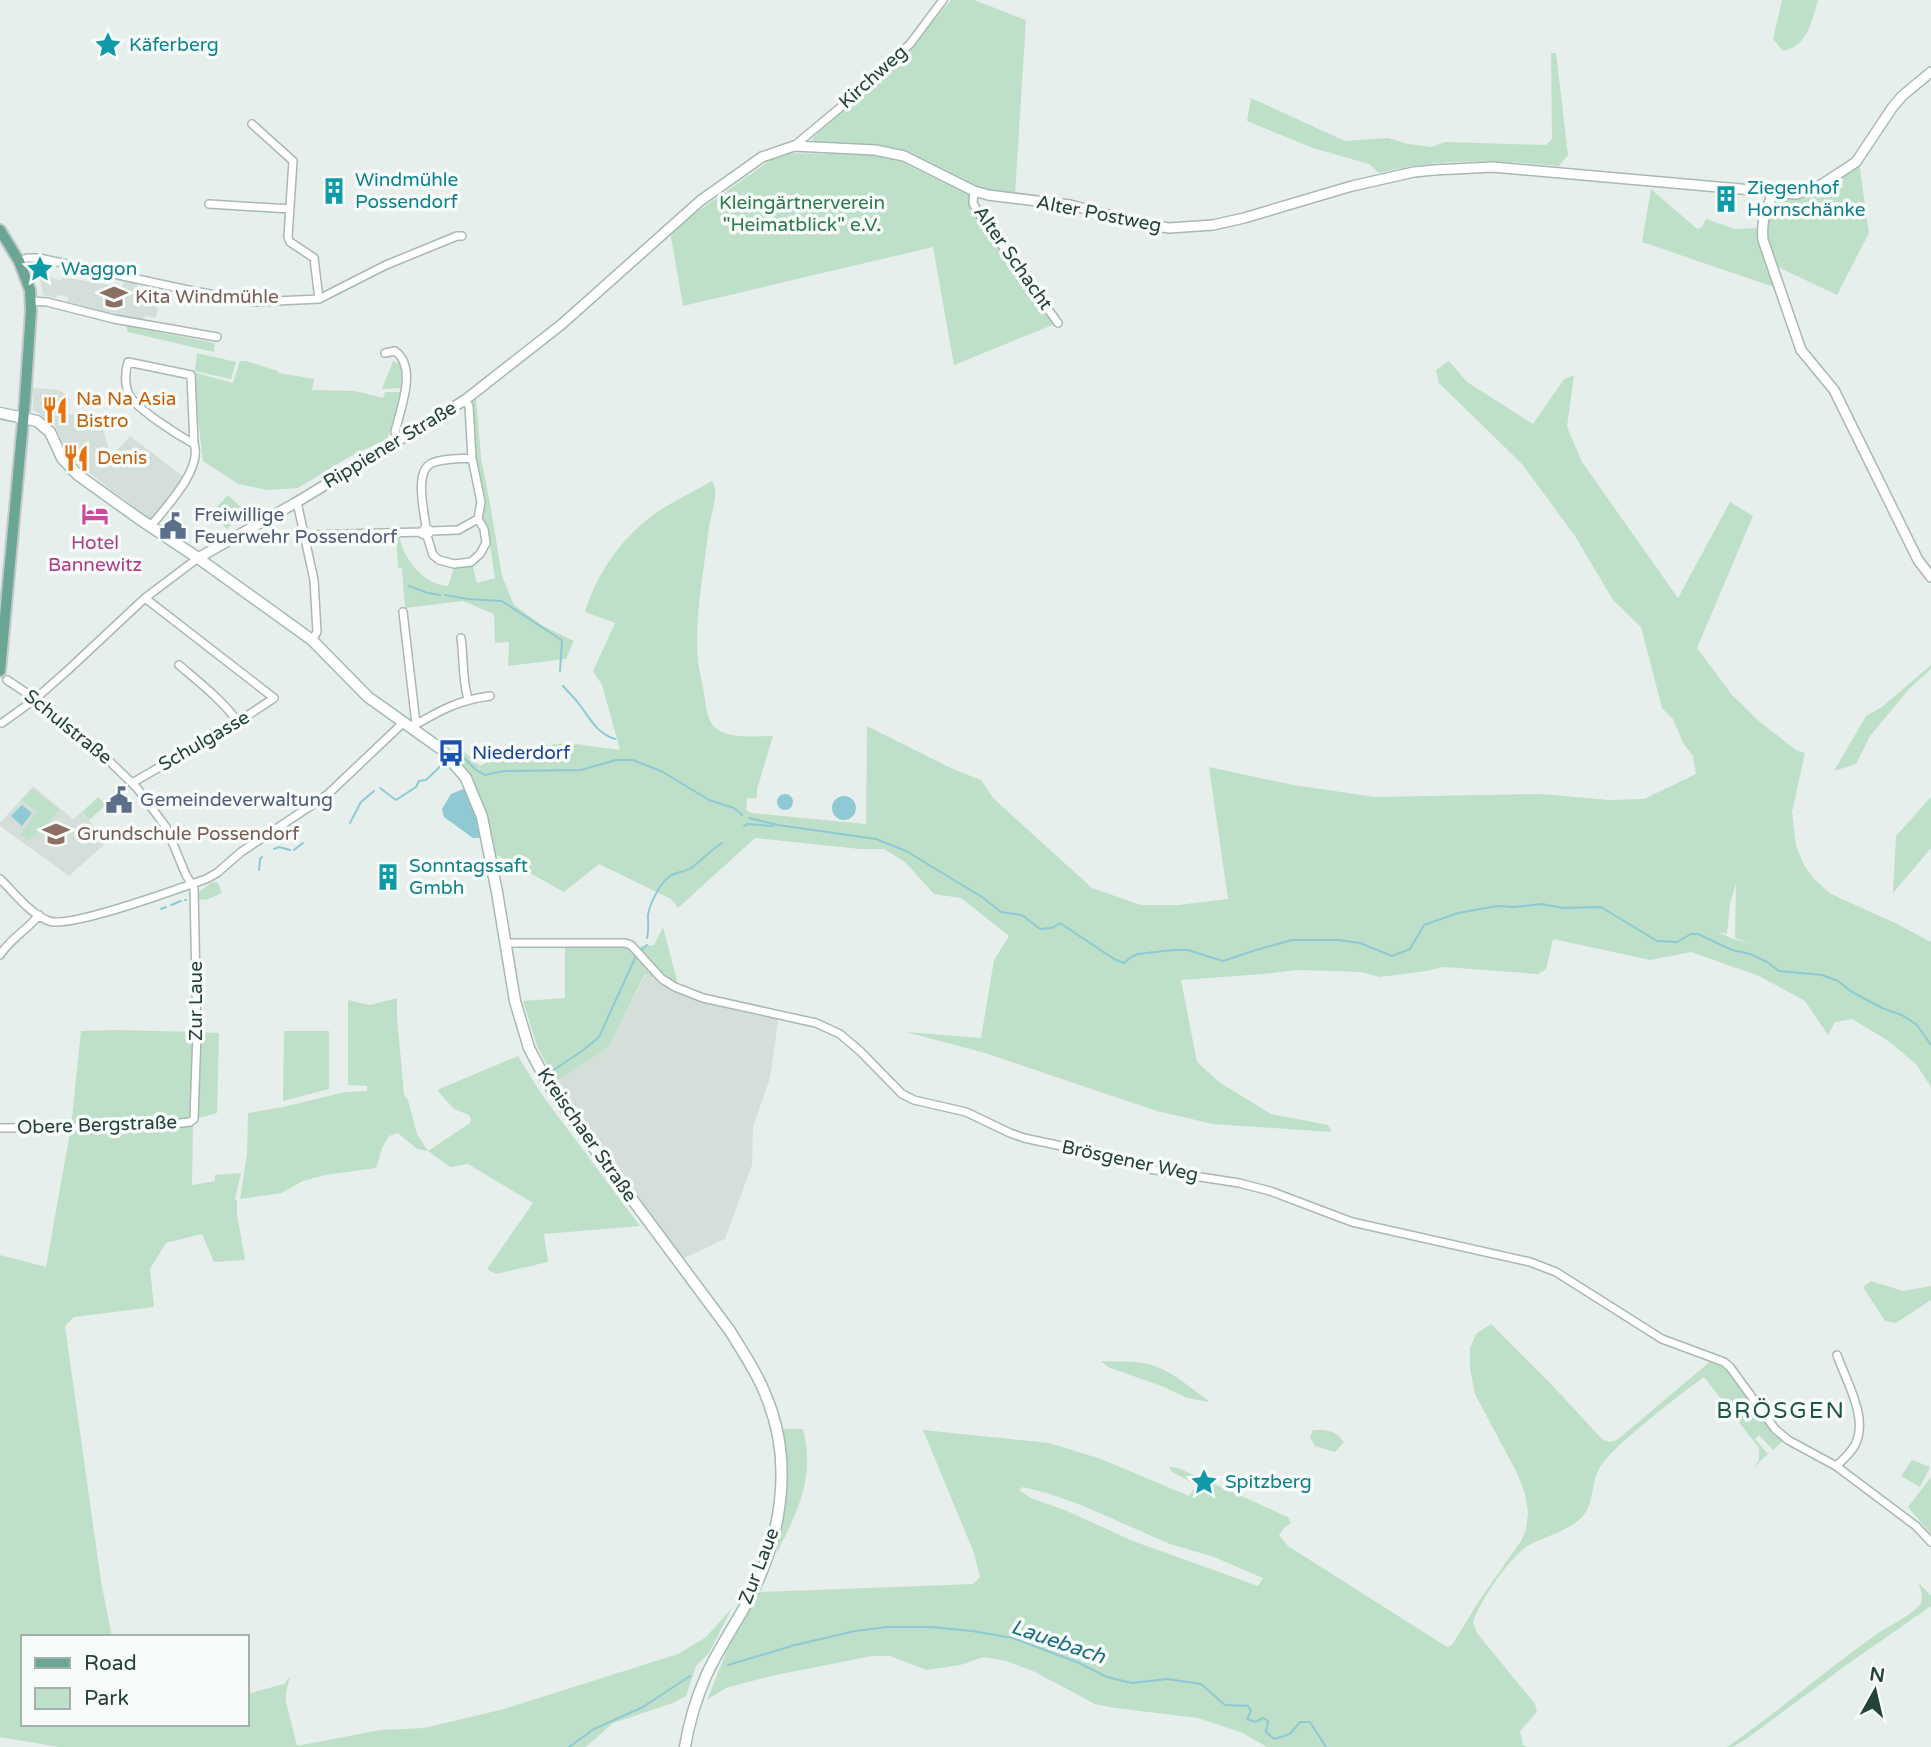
<svg xmlns="http://www.w3.org/2000/svg" width="1931" height="1747" viewBox="0 0 1931 1747" font-family="'Varela Round',sans-serif">
  <style>
    .built { fill: #d4dfda }
    .green { fill: #bfe0c8; fill-rule: evenodd }
    .water { fill: #8ec9d4 }
    .lines { fill: none; stroke-linecap: round; stroke-linejoin: round }
    .stream { stroke: #8ec9d4; stroke-width: 2 }
    .minor-casing { stroke: #a8b8b2; stroke-width: 10 }
    .tertiary-casing { stroke: #a8b8b2; stroke-width: 12 }
    .secondary-casing { stroke: #a4bbb3; stroke-width: 13 }
    .primary-casing { stroke: #c2cac8; stroke-width: 14 }
    .minor { stroke: #fff; stroke-width: 7 }
    .tertiary { stroke: #fff; stroke-width: 9 }
    .secondary { stroke: #fff; stroke-width: 10 }
    .primary { stroke: #6aa596; stroke-width: 10 }
    .labels { text-anchor: middle; dominant-baseline: central; stroke-width: 7; stroke-linejoin: round; paint-order: stroke }
    .culture-label { font-size: 19px; fill: #0d838f; stroke: #f7fbf9; text-anchor: start }
    .street-label { font-size: 19px; fill: #24423a; stroke: #f7fbf9 }
    .park-label { font-size: 19px; fill: #2d7a4b; stroke: #f7fbf9 }
    .education-label { font-size: 19px; fill: #785e54; stroke: #f7fbf9; text-anchor: start }
    .food-label { font-size: 19px; fill: #c56008; stroke: #f7fbf9; text-anchor: start }
    .service-label { font-size: 19px; fill: #4e5e75; stroke: #f7fbf9; text-anchor: start }
    .hotel-label { font-size: 19px; fill: #b23c85; stroke: #f7fbf9 }
    .transit-label { font-size: 19px; fill: #164399; stroke: #f7fbf9; text-anchor: start }
    .water-label { font-size: 21px; font-style: italic; fill: #1c6f80; stroke: #f7fbf9 }
    .quarter-label { font-size: 23px; letter-spacing: 2px; fill: #1f5548; stroke: #f7fbf9 }
  </style>
  <rect width="100%" height="100%" fill="#e6efeb"/>
  <path class="built" d="M39,272L61,281L63,277L121,287L125,281L138,284L137,289L161,294L156,318L145,316L143,321L67,302L68,297L57,295L56,298L43,295Z
    M33,388L59,390L69,396L68,414L76,415V424L102,426L111,457L130,436L184,477L152,521L70,458L56,428L50,421L33,410Z
    M33,786L73,819L81,812L108,841L69,876L0,826V823Z
    M646,974L675,987L779,1015L770,1078L753,1127L752,1165L725,1239L680,1260L619,1178L554,1083L609,1047Z"/>
  <path class="green" d="M951,0H974L1026,20L1015,195L976,188L902,151L888,147L814,143L812,140L815,135L855,100L874,80L887,72L895,61L915,43Z
    M1782,0H1818C1812,21 1807,47 1783,51L1773,39Z
    M1551,53H1556L1568,155L1559,166C1514,162 1468,159 1422,165C1408,166 1394,170 1379,173L1369,164L1313,148L1247,121L1251,98L1345,141L1388,138L1408,144L1432,147L1445,142L1546,145L1552,139Z
    M792,153L872,155L900,161L968,194L974,213L981,223L1055,324L954,365L933,247L683,306L670,231L772,159Z
    M1859,162L1869,233L1837,295L1774,265C1768,246 1757,211 1780,199C1790,194 1802,197 1813,193C1829,185 1844,173 1859,162Z
    M1651,189L1697,229L1702,227L1706,219L1735,229L1759,228V241L1774,287L1642,242Z
    M126,326L215,343L214,352L128,332Z
    M197,353L236,362L231,379L195,371Z
    M240,361H246L278,371L279,373L314,379L312,390L355,391L383,398L385,392H402V397L387,439L349,457L298,488L268,490L238,484L203,461L196,403V373L233,383Z
    M393,361L400,364L402,388L382,389Z
    M1449,361L1467,382L1533,424L1564,379L1574,375L1567,427L1582,462L1678,598L1730,502L1753,516L1697,648L1732,695L1760,722L1796,750L1805,753L1792,812L1796,846L1804,865L1814,879L1831,894L1895,923L1931,942V1087L1916,1064L1887,1040L1852,1019L1835,1022L1828,1035L1805,1001L1759,976L1691,952L1650,960L1553,939L1546,969L1538,974L1444,967L1426,971L1380,977L1361,972L1298,970L1263,974L1181,980L1197,1062L1219,1082L1271,1114L1328,1125L1332,1132L1213,1124L1157,1111L985,1053L906,1032L981,1038L994,960L1009,936L961,898L934,894L905,862L884,849H860L755,838L678,908L671,899L599,864L564,892L488,850L482,817L451,754L460,748L480,766L511,749L568,743L620,750L602,685L593,671L615,623L585,612C596,575 619,542 649,518C668,503 692,493 712,481C720,492 711,513 709,527C704,571 694,618 698,662C700,672 702,683 704,693C706,706 707,725 720,731C736,739 756,736 773,736L757,789V798H747L746,810L752,813L866,824L867,726L955,770L981,780L993,798L1092,888L1141,905H1178L1228,899L1209,767L1293,785L1375,797L1541,794L1609,800L1644,799L1696,774L1693,756L1683,743L1673,719L1662,708L1641,627L1613,600L1575,536L1522,464L1439,383L1436,370ZM1736,883L1735,938L1754,945L1731,938L1717,931L1727,934L1730,904Z
    M476,397L481,458L490,503L502,576L514,605L543,626L574,641L566,659L508,666L509,642L495,643L494,614L463,601L405,608L402,568H398L396,535H399C403,558 422,584 448,586L455,565L472,563L477,583L495,578L488,532L483,517L486,503L476,458L472,399Z
    M228,495L245,511L227,529L211,513Z
    M1931,665V669L1910,688L1870,736L1856,764L1834,771L1866,716L1882,707Z
    M33,789L60,810L29,841L20,835L37,812L22,800Z
    M98,797L106,805L89,820L82,812Z
    M1931,797V848L1893,893L1896,836Z
    M215,882L218,883L222,893L206,900L199,899V892L211,883Z
    M663,927L677,980L676,985L660,974L638,950L641,946L654,945Z
    M565,944H617L629,948L660,980L645,974L609,1047L556,1082L537,1046L523,1001L565,998Z
    M397,998V1016L404,1095L408,1100L417,1134L428,1151L470,1123L471,1119L469,1115L454,1109L437,1090L518,1056L542,1095L640,1226L544,1234L548,1262L496,1274L487,1269L533,1203L468,1164L450,1167L428,1151L417,1149L398,1133L389,1136L382,1148L376,1168L325,1175L303,1181L281,1193L240,1199L247,1154L248,1113L283,1107L345,1092L367,1091V1086L348,1085V1000L370,1005Z
    M117,1030L194,1032L191,1110L187,1119L153,1129L193,1126L192,1185L215,1181V1175L241,1173L235,1199L237,1200V1214L245,1260L214,1262L202,1234L166,1243L150,1269L154,1307L74,1317L65,1326L101,1581L112,1637H23V1724H247V1694L284,1684L290,1676L286,1693V1702L297,1746L380,1730L424,1728L504,1709L678,1654L705,1638L732,1608L709,1653L696,1666L686,1696L673,1703L613,1723L586,1747H59L0,1737V1255L46,1267L71,1127L81,1031Z
    M284,1031H329V1089L283,1101Z
    M198,1032L219,1033L217,1113L199,1118L196,1116Z
    M1871,1281L1903,1291L1931,1286V1300L1896,1323L1885,1321L1863,1287Z
    M1491,1324L1550,1383L1603,1440L1610,1442L1617,1440L1713,1359V1363L1715,1364L1718,1361L1726,1367L1784,1440L1773,1450L1759,1435L1755,1439L1768,1454L1753,1468L1759,1460V1448L1704,1377C1683,1392 1664,1407 1645,1423C1630,1436 1614,1448 1602,1464C1589,1483 1596,1503 1581,1518C1569,1530 1545,1537 1529,1545C1511,1555 1479,1602 1473,1622L1477,1633L1535,1704L1537,1712L1520,1731L1523,1745L1527,1747H1267L1243,1733L1198,1718L1115,1708L1095,1704L1035,1672L1006,1661L984,1657L960,1665L927,1670L890,1656H872L771,1676L726,1688L707,1700L735,1631L760,1592L973,1584L980,1577L974,1553L923,1430L1049,1443L1101,1459L1189,1496L1197,1485L1172,1472L1169,1467L1178,1468L1288,1517L1291,1523L1285,1527L1279,1535L1288,1546L1447,1647L1452,1645L1479,1601L1521,1541L1526,1530L1528,1513L1525,1493L1517,1473L1475,1394L1470,1369V1348L1476,1334ZM1023,1487L1050,1494L1081,1505L1170,1544L1214,1557L1263,1578L1258,1586L1133,1541L1067,1511L1031,1498L1019,1490Z
    M1101,1361C1118,1362 1138,1360 1155,1366C1175,1373 1193,1390 1210,1402L1187,1398L1164,1387L1108,1367Z
    M783,1429H803C805,1438 807,1447 807,1456C809,1492 791,1524 776,1555C782,1524 789,1493 787,1462C787,1451 781,1440 783,1429Z
    M1313,1430C1328,1430 1335,1430 1344,1442L1335,1452L1315,1446L1310,1437Z
    M1912,1460L1930,1467L1920,1487L1901,1476Z
    M1931,1477V1534L1908,1507Z
    M1918,1582L1931,1596V1606L1845,1666L1746,1739L1733,1747H1727C1779,1711 1826,1670 1877,1634C1887,1627 1916,1613 1921,1603C1923,1596 1921,1588 1918,1582Z"/>
  <path class="water" d="M466,788L474,808L480,838H473L444,817L442,809L451,794Z
    M777 802a8 8 0 1 1 16 0a8 8 0 1 1-16 0Z
    M832 808a12 12 0 1 1 24 0a12 12 0 1 1-24 0Z
    M22,805L32,813L22,826L11,816Z"/>
  <g class="lines">
    <path class="stream" d="M409,586L428,593L440,595
      M445,595L468,599L502,601L560,639L562,641L560,671
      M563,686C568,692 574,697 579,704C590,718 596,733 615,739
      M456,755L462,756L476,770L485,775L504,771L581,770L616,760H633L663,772L709,800L734,808L742,815
      M380,788L396,800L416,787L419,781L426,780L447,760
      M749,818L778,825L876,839L906,851L982,897L1001,912L1022,915L1040,929L1052,928L1060,923L1114,959L1124,963L1131,957L1138,954L1173,950H1188L1223,961L1256,950L1292,940H1339L1360,943L1392,956L1410,949L1424,925L1458,913L1497,906L1514,907L1542,904L1563,908L1601,907L1657,941L1677,942L1691,934H1698L1732,950L1750,954L1767,962L1779,971L1822,975L1838,981L1852,992L1882,1008L1902,1015L1917,1025L1931,1045
      M350,823L361,802L374,791
      M744,826L747,824L773,826
      M274,849L279,847L290,850
      M294,850L303,843
      M259,870L260,859L262,857
      M185,900H186
      M171,905L181,901
      M161,909L166,907
      M647,938C649,930 648,923 648,915C650,903 660,883 670,876C676,872 685,872 691,868C702,860 711,850 722,843
      M641,950L647,945
      M552,1071L582,1051L599,1037L636,956
      M728,1665L795,1645L855,1631L887,1627H931L972,1631L1013,1638L1079,1663L1107,1677L1132,1683L1167,1679L1201,1684L1225,1705L1248,1706L1251,1711L1247,1719L1255,1722L1263,1718L1268,1721L1266,1732L1274,1739L1290,1734L1300,1722H1310L1326,1747
      M569,1747L594,1729L643,1707L690,1676"/>
    <defs>
      <path id="minor" d="M252,124L293,161L288,237L290,242L314,258L319,299
        M794,146L848,101L910,44L943,0
        M974,191L973,203L978,212L1058,323
        M209,204L290,209
        M19,261L27,258H39L193,291L255,302L319,299L386,265L457,236H462
        M31,301L47,302L114,319L217,337
        M385,353L395,351C418,367 400,410 395,432L399,441
        M297,502L314,580L317,632L312,640
        M150,527C165,508 203,469 194,444L191,375L128,362C125,372 124,386 130,396C138,410 178,435 194,444
        M426,527L421,532L422,534L427,536L431,531L426,527C424,510 414,471 432,463C444,458 460,459 472,458
        M431,531L458,530L478,519
        M314,535L421,532
        M427,536L433,555L439,560L454,564L471,562L480,554L486,543L484,529L478,519L481,502L472,458L469,406L465,400
        M403,612L416,724
        M461,638C464,658 462,679 468,699
        M179,665C199,682 222,700 238,722
        M2,723L34,700L68,670L145,598L198,558
        M415,725C441,710 459,700 490,696
        M132,783L238,722L274,698L145,598
        M0,879C15,893 30,914 49,921C70,929 180,888 206,879L217,873L241,852L327,795L404,722
        M505,943H625L631,945L662,979L675,987L703,998L816,1023L840,1034L860,1051L902,1094L914,1100L966,1112L1010,1133L1024,1138L1085,1151L1149,1169L1239,1183L1270,1191L1352,1222L1530,1262L1556,1272L1662,1339L1724,1362L1730,1367L1775,1429L1788,1440L1836,1466L1916,1526L1931,1542
        M0,955C10,939 27,930 39,915
        M0,1128L152,1126L190,1122L194,1119L197,1033L194,888L186,875L166,827L137,788L102,754L40,706L25,692L7,680
        M1836,1466C1843,1460 1850,1454 1855,1445C1869,1418 1846,1381 1837,1355"/>
      <path id="tertiary" d="M1773,193C1766,211 1761,220 1763,240L1801,350L1834,390L1918,560L1931,577
        M198,558L297,502L465,400L562,324L700,201L762,157L794,146L875,150L904,156L974,191L988,195L1070,205L1144,224L1169,228L1213,225L1244,218L1352,186L1414,172L1434,170L1493,167L1796,194L1821,185L1856,162L1892,108L1902,96L1931,72"/>
      <path id="secondary" d="M0,413L37,421L50,432L62,458L78,475L138,518L198,558L312,640L368,697L441,749L466,778L482,817L497,892L515,1001L529,1048L547,1082L577,1125L730,1331C744,1354 759,1376 768,1401C794,1467 780,1541 748,1601C734,1626 718,1650 706,1676C696,1699 689,1722 685,1747"/>
      <path id="primary" d="M0,230L19,261L30,290L31,311L25,400L0,671"/>
    </defs>
    <use href="#minor" class="minor-casing"/>
    <use href="#tertiary" class="tertiary-casing"/>
    <use href="#secondary" class="secondary-casing"/>
    <use href="#primary" class="primary-casing"/>
    <use href="#minor" class="minor"/>
    <use href="#tertiary" class="tertiary"/>
    <use href="#secondary" class="secondary"/>
    <use href="#primary" class="primary"/>
  </g>
  <defs>
    <symbol id="sight-bare" viewBox="-9 -9 18 18"><path d="M0-6L1.8-2.2L6-1.7L2.9 1.2L3.7 5.4L0 3.3L-3.7 5.4L-2.9 1.2L-6-1.7L-1.8-2.2Z" fill="#0f9aa8" stroke="#f7fbf9" stroke-width="2.5" paint-order="stroke"/></symbol>
    <symbol id="building-bare" viewBox="-9 -9 18 18"><path d="M-4-6H4V6H1V3H-1V6H-4ZM-2.5-4.3h1.7v1.8h-1.7ZM.8-4.3h1.7v1.8H.8ZM-2.5-1h1.7V.8h-1.7ZM.8-1h1.7V.8H.8Z" fill="#0f9aa8" stroke="#f7fbf9" stroke-width="2.5" paint-order="stroke"/></symbol>
    <symbol id="school-bare" viewBox="-9 -9 18 18"><path d="M0-5L7-2L0 1L-7-2ZM-4 1L0 2.5L4 1V4Q0 6-4 4Z" fill="#8d6e63" stroke="#f7fbf9" stroke-width="2.5" paint-order="stroke"/></symbol>
    <symbol id="restaurant-bare" viewBox="-9 -9 18 18"><path d="M-5-6h1v4h1v-4h1v4h1v-4h1v5L-1.5 .5V6h-2V.5L-5-1ZM5-6V6H3V1.5H1.5Q1.5-4 5-6Z" fill="#e8710a" stroke="#f7fbf9" stroke-width="2.5" paint-order="stroke"/></symbol>
    <symbol id="hotel-bare" viewBox="-9 -9 18 18"><path d="M-6-4.5h1.5V1H6V5H4.5V3h-9V5H-6ZM-4 0a1.8 1.8 0 1 1 3.6 0ZM.5 0V-2.5h3Q6-2.5 6 0Z" fill="#d1479c" stroke="#f7fbf9" stroke-width="2.5" paint-order="stroke"/></symbol>
    <symbol id="civic-bare" viewBox="-9 -9 18 18"><path d="M-.6-6.5H3V-4.5H.6V-3L4-1V1h2V6H-6V1h2V-1L-.6-3ZM-1.2 2.5V6h2.4V2.5Z" fill="#5c6f8a" stroke="#f7fbf9" stroke-width="2.5" paint-order="stroke"/></symbol>
    <symbol id="bus-bare" viewBox="-9 -9 18 18"><path d="M-5-6H5V4H4V6H2V4H-2V6H-4V4H-5ZM-3.5-4V0h7V-4ZM-3.5 1.2v1.5H-2V1.2ZM2 1.2v1.5H3.5V1.2Z" fill="#1a4fb4" stroke="#f7fbf9" stroke-width="2.5" paint-order="stroke"/></symbol>
  </defs>
  <g fill-rule="evenodd">
    <use href="#sight-bare" x="89" y="26" width="38" height="38"/>
    <use href="#building-bare" x="315" y="172" width="38" height="38"/>
    <use href="#building-bare" x="1707" y="180" width="38" height="38"/>
    <use href="#sight-bare" x="21" y="250" width="38" height="38"/>
    <use href="#school-bare" x="95" y="278" width="38" height="38"/>
    <use href="#restaurant-bare" x="36" y="391" width="38" height="38"/>
    <use href="#restaurant-bare" x="57" y="439" width="38" height="38"/>
    <use href="#hotel-bare" x="76" y="495" width="38" height="38"/>
    <use href="#civic-bare" x="154" y="507" width="38" height="38"/>
    <use href="#bus-bare" x="432" y="734" width="38" height="38"/>
    <use href="#civic-bare" x="100" y="781" width="38" height="38"/>
    <use href="#school-bare" x="37" y="815" width="38" height="38"/>
    <use href="#building-bare" x="369" y="858" width="38" height="38"/>
    <use href="#sight-bare" x="1185" y="1463" width="38" height="38"/>
  </g>
  <g class="labels">
    <g class="culture-label">
      <text x="129" y="45">Käferberg</text>
      <text x="355" y="180">Windmühle<tspan x="355" dy="22">Possendorf</tspan></text>
      <text x="1747" y="188">Ziegenhof<tspan x="1747" dy="22">Hornschänke</tspan></text>
      <text x="61" y="269">Waggon</text>
      <text x="409" y="866">Sonntagssaft<tspan x="409" dy="22">Gmbh</tspan></text>
      <text x="1225" y="1482">Spitzberg</text>
    </g>
    <g class="street-label">
      <text transform="translate(873 77) rotate(-42)">Kirchweg</text>
      <text transform="translate(1099 214) rotate(11)">Alter Postweg</text>
      <text transform="translate(1013 258) rotate(55)">Alter Schacht</text>
      <text transform="translate(390 445) rotate(-31)">Rippiener Straße</text>
      <text transform="translate(68 727) rotate(39)">Schulstraße</text>
      <text transform="translate(204 741) rotate(-30)">Schulgasse</text>
      <text transform="translate(196 1001) rotate(-90)">Zur Laue</text>
      <text transform="translate(97 1125) rotate(-2)">Obere Bergstraße</text>
      <text transform="translate(587 1135) rotate(55)">Kreischaer Straße</text>
      <text transform="translate(1130 1161) rotate(12)">Brösgener Weg</text>
      <text transform="translate(759 1566) rotate(-69)">Zur Laue</text>
    </g>
    <g class="park-label">
      <text x="802" y="203">Kleingärtnerverein<tspan x="802" dy="22">"Heimatblick" e.V.</tspan></text>
    </g>
    <g class="education-label">
      <text x="135" y="297">Kita Windmühle</text>
      <text x="77" y="834">Grundschule Possendorf</text>
    </g>
    <g class="food-label">
      <text x="76" y="399">Na Na Asia<tspan x="76" dy="22">Bistro</tspan></text>
      <text x="97" y="458">Denis</text>
    </g>
    <g class="service-label">
      <text x="194" y="515">Freiwillige<tspan x="194" dy="22">Feuerwehr Possendorf</tspan></text>
      <text x="140" y="800">Gemeindeverwaltung</text>
    </g>
    <g class="hotel-label">
      <text x="95" y="543">Hotel<tspan x="95" dy="22">Bannewitz</tspan></text>
    </g>
    <g class="transit-label">
      <text x="472" y="753">Niederdorf</text>
    </g>
    <g class="water-label">
      <text transform="translate(1058 1642) rotate(19)">Lauebach</text>
    </g>
    <g class="quarter-label">
      <text x="1781" y="1411">BRÖSGEN</text>
    </g>
  </g>
  <rect x="21" y="1635" width="228" height="91" fill="#f7fbf9" stroke="#a3b1ad" stroke-width="2"/>
  <rect x="35" y="1658" width="35" height="10" fill="#6aa596" stroke="#a3b1ad" stroke-width="2"/>
  <text x="84" y="1670" font-size="21" fill="#24423a">Road</text>
  <rect x="35" y="1688" width="35" height="21" fill="#bfe0c8" stroke="#a3b1ad" stroke-width="2"/>
  <text x="84" y="1705" font-size="21" fill="#24423a">Park</text>
  <g transform="translate(1875 1691) rotate(8)" stroke="#f7fbf9" stroke-width="5" paint-order="stroke">
  <path d="M0-5L12 26L0 18L-12 26Z" fill="#24423a"/>
  <text y="-10" font-size="19" font-weight="bold" text-anchor="middle" fill="#24423a">N</text>
  </g>
</svg>
